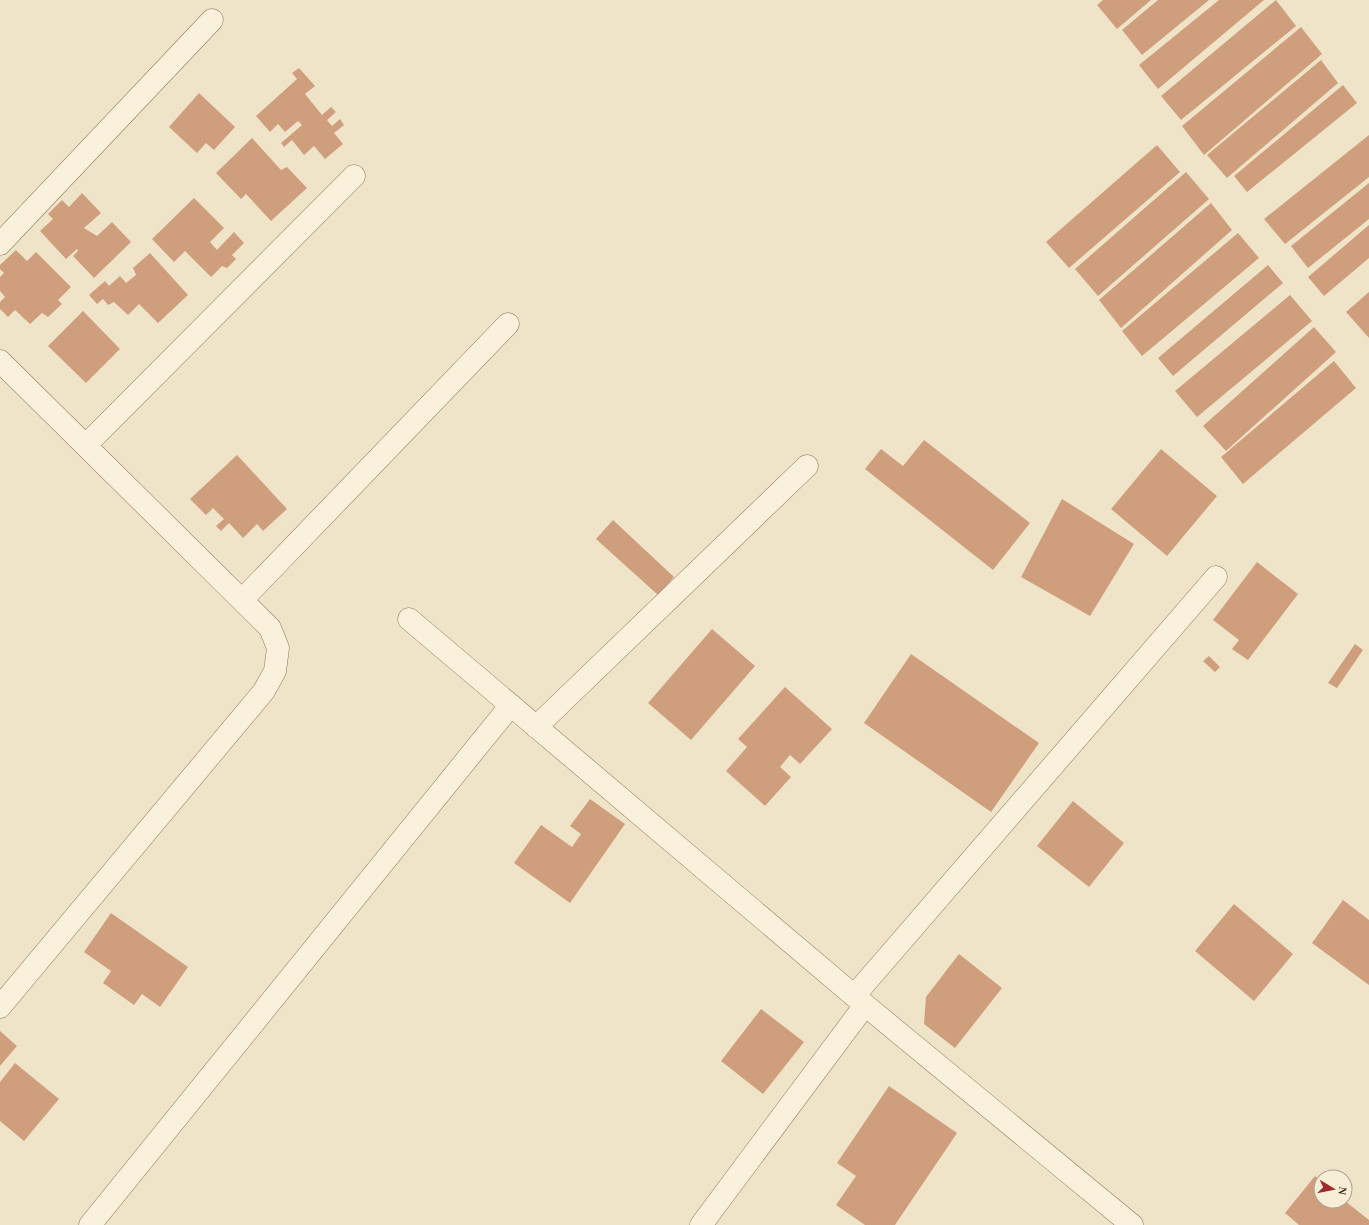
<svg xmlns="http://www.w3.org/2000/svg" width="1369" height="1225" viewBox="0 0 1369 1225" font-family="'Times New Roman',serif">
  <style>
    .building { fill: #cf9f7d }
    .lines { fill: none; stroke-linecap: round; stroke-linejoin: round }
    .minor-casing { stroke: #8d765c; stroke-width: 23 }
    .minor { stroke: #faf1dc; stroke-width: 22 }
  </style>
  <rect width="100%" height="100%" fill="#f0e4c8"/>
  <path class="building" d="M1103,0H1151L1117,29L1097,5Z
    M1158,0H1209L1142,55L1122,30Z
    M1219,0H1264L1158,89L1139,65Z
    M1276,0L1296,26L1181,120L1161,96Z
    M1301,27L1322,54L1204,155L1182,126Z
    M1321,60L1338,83L1227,178L1207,155Z
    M299,68L315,86L305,94L322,115L331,107L336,112L327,120L332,126L340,119L344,125L334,133L343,144L325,159L314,146L304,155L292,140L284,147L281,143L302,125L298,121L285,132L278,124L270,132L256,116L297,79L292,73Z
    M1343,85L1357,103L1247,192L1234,176Z
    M199,93L235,127L214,150L206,143L197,153L169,127Z
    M1369,135V177L1285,244L1264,219Z
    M252,138L281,170L287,167L307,188L271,221L246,194L241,199L216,173Z
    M1157,145L1180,172L1069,268L1046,242Z
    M1186,172L1209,199L1098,296L1075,269Z
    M1369,183V219L1308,268L1291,246Z
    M82,193L101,213L84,228L97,236L112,222L131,242L94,278L73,256L78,251L77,249L66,259L40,231L53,219L48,214L62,200L69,207Z
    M194,198L224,228L210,242L217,250L234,232L244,243L232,255L236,259L227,268L222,266L211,277L185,251L174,262L152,239Z
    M1211,203L1232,230L1121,328L1099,300Z
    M1369,225V258L1324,296L1308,277Z
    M1238,233L1259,258L1142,356L1122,331Z
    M16,250L27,261L36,252L71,287L58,300L62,304L48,317L42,313L30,324L15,310L8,317L0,309V302L5,297L0,291V277L4,273L0,269V265Z
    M150,253L188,295L158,323L139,304L128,315L114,302L108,305L103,299L97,304L89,295L105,281L109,286L120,276L126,283L136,275L133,268Z
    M1268,265L1283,283L1173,376L1158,358Z
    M1369,292V338L1346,312Z
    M1290,295L1312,321L1197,417L1175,391Z
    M83,311L120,349L86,383L48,346Z
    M1314,327L1336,352L1226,451L1203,426Z
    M1334,361L1356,388L1243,484L1221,457Z
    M924,440L1030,523L993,570L865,469L881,449L903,466Z
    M1161,449L1217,496L1167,556L1111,509Z
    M237,455L287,509L263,531L257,524L243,538L229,523L221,531L216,526L224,519L213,508L206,515L190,499Z
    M1062,499L1134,544L1090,616L1021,577Z
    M613,520L674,577L658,595L596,539Z
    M1257,562L1298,594L1248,660L1232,649L1239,640L1213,620Z
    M712,629L755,666L691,740L648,703Z
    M1355,644L1363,650L1337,688L1328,683Z
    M911,654L1039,743L991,812L864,723Z
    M1209,656L1220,667L1215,672L1203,661Z
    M785,687L832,729L800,764L790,755L780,767L791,777L765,806L726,771L747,747L738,739Z
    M590,799L625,824L570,903L514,863L541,825L572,847L581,834L570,826Z
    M1073,801L1124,843L1089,887L1037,846Z
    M1343,900L1369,920V985L1312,943Z
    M1234,904L1293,954L1254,1001L1195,951Z
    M111,913L188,967L160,1007L142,994L134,1005L103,983L111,971L84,952Z
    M959,954L1002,988L955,1048L924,1024L926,997Z
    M761,1009L804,1042L763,1094L721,1061Z
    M0,1031L17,1046L0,1066Z
    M15,1063L59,1099L24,1141L0,1121V1082Z
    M889,1086L957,1133L895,1225H865L836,1205L856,1176L837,1163Z
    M1315,1176L1321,1181V1201H1345L1369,1220V1225H1299L1285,1213Z"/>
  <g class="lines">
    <defs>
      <path id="minor" d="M0,244L212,20
        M0,361L270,628L278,648L275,671L264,691L0,1007
        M86,445L354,176
        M242,600L508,324
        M409,619L865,1005L1132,1225
        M536,727L807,466
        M854,996L1216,577
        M90,1225L511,705
        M701,1225L865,1005"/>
    </defs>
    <use href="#minor" class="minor-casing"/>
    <use href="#minor" class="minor"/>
  </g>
  <g transform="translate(1333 1189) rotate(100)"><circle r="19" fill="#f7eed8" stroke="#ada18e"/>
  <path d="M0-3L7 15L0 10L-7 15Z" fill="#9e2a2b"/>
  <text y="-6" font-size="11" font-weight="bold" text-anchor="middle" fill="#3d2e20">N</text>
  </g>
</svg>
